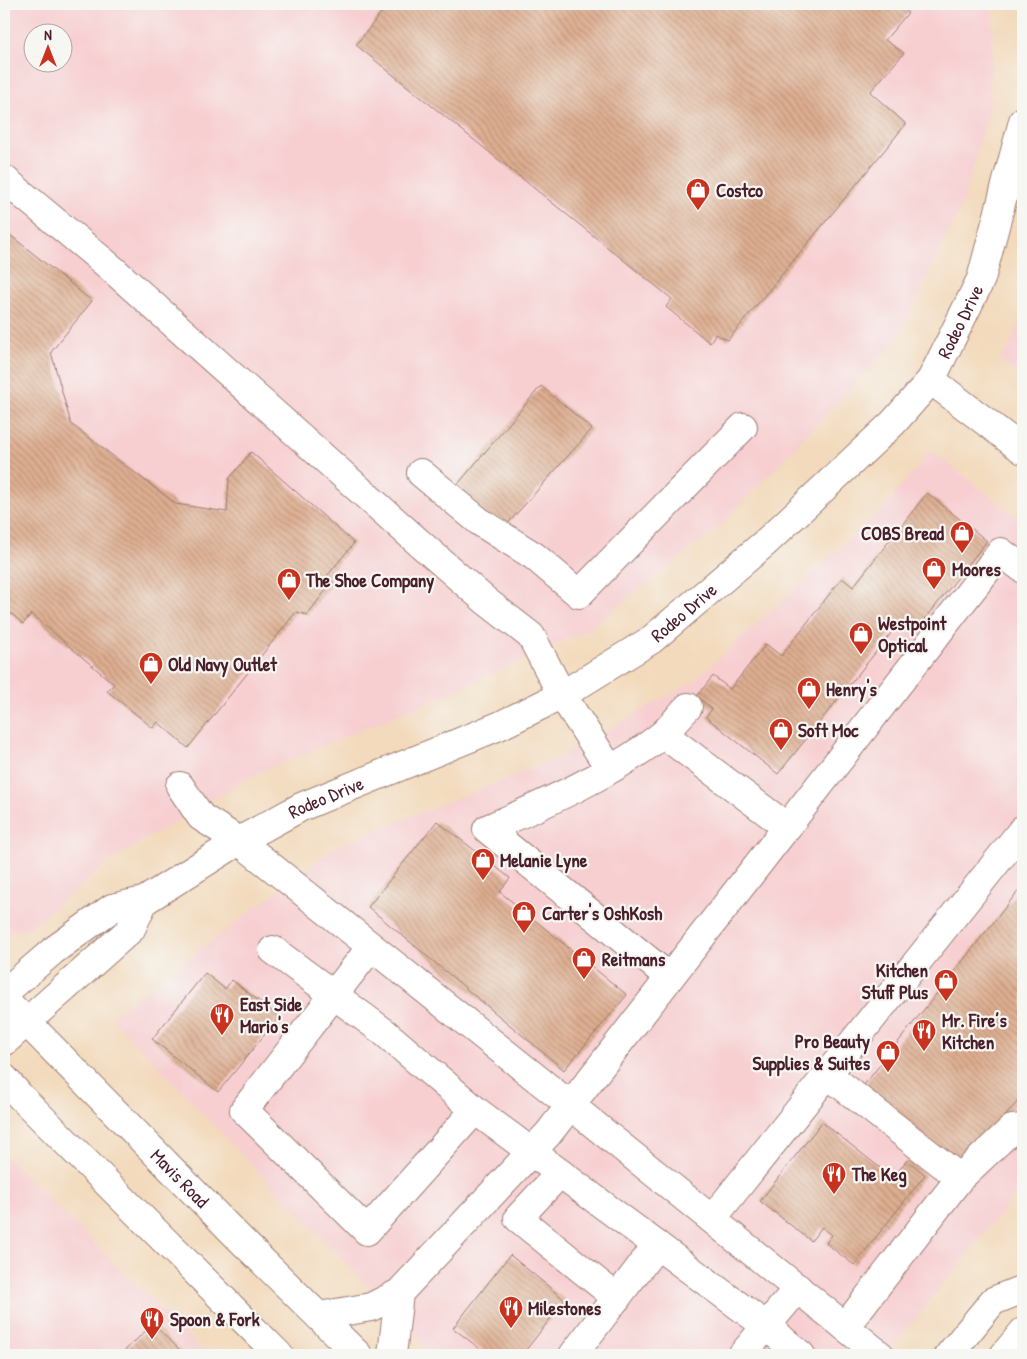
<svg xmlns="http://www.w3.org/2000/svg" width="1027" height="1359" viewBox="0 0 1027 1359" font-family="'Patrick Hand',sans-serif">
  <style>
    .built { fill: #f7cfd1; fill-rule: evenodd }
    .building { fill: url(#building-back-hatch) }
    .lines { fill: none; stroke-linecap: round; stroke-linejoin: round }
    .minor-casing { stroke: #9e7c74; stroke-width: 30 }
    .major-casing { stroke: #9e7c74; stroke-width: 30 }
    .minor { stroke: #fff; stroke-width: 28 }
    .major { stroke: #fff; stroke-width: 28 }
    .labels { text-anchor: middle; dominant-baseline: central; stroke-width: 4.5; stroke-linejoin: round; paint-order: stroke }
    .poi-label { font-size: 19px; font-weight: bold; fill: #4a1f2b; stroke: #f6f6f2; text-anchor: start }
    .street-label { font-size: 19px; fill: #4a1f2b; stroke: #f6f6f2 }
  </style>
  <defs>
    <pattern id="building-back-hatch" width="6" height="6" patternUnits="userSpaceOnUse" patternTransform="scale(1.25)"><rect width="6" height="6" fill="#deaf91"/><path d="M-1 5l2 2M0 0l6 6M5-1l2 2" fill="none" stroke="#b68e77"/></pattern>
  </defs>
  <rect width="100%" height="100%" fill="#f6f6f2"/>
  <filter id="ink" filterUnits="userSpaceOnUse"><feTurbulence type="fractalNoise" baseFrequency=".02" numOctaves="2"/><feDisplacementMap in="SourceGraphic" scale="10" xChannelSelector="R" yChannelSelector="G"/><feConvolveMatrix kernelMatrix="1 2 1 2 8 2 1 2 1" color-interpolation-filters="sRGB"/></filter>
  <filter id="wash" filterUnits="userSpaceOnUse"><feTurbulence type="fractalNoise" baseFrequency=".0096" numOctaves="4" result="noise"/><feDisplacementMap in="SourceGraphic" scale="20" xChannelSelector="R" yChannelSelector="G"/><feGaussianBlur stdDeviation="1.12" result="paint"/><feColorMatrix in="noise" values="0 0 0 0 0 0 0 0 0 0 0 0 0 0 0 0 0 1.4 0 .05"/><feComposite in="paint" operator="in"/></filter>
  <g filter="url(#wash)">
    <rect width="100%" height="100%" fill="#f3dabc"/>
    <path class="built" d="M4,4H992L993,30L989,110L963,202L897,339L721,525L588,630L452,692L255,774L108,862L29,929L4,934ZM32,32H62V62H32Z
      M1023,312V379L1000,360L1010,345Z
      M931,450L1023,522V1186L885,1355H433L111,1017L337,846L556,759L694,681L883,509Z
      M4,1157L7,1158L207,1355H4Z"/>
    <g id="blocks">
      <path class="building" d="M388,4H897L908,13L885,40L904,53L870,92L906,124L728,340L715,334L710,343L666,307L672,299L356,45Z
        M4,230L92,301L51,352L71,424L176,504L227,512L229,479L251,452L354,543L327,576L333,581L307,615L296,612L188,748L158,722L153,728L107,691L114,684L31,614L23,624L4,607Z
        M541,386L592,429L503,529L452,491Z
        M927,493L987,541L914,633L900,622L778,774L706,717L712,709L697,696L713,676L730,689L766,644L781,656L842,578L853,587Z
        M437,821L510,878L500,892L627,995L564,1070L368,907Z
        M1023,885V1095L970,1158L947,1159L860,1090Z
        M205,973L225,989L232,980L279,1017L218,1092L152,1039Z
        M822,1122L893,1178L907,1160L925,1175L854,1265L826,1243L832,1235L822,1227L811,1241L760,1201Z
        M510,1255L565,1300L522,1355H488L453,1328Z
        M153,1324L185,1355H120Z"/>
    </g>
  </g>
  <g filter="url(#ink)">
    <use href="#blocks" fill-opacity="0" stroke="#9e7c74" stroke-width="1"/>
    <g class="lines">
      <defs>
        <g id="minor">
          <path d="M4,179L110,267L416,540L486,601L531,636L562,695L610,769"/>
          <path d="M931,380L1023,450"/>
          <path d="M421,473L480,522L534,556L579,594L743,427"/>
          <path d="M663,734L787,827"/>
          <path d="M180,786L201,817L239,841L570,1105L880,1355"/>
          <path d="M371,947L244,1110L367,1231L475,1110"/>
          <path d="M273,950L384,1032L475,1110L766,1326L801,1355"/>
          <path d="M669,977L487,829C546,803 611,775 662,735C671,727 679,716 688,707"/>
          <path id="s1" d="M4,993L54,950L112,908L144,901L239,841L301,807L499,726L562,695L651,640L765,543L893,423L931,380L981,279L1023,121"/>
          <path d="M4,1042L131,929L144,901"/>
          <path d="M827,1074L960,1178L1012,1129L1023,1128"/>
          <path d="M560,1173L518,1218L617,1298"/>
          <path d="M712,1219L1023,829"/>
          <path d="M319,1316L371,1307L399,1293L548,1134L1001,552L1023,569"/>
          <path d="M845,1327L960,1178"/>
          <path d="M392,1355L399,1293"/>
          <path d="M573,1355L657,1245"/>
          <path d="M742,1355L798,1288"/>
          <path d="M949,1355L993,1301L1023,1289"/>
          <path d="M1004,1355L1023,1332"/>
        </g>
        <g id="major">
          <path id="s2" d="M4,999L237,1236L358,1355"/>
          <path d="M4,1078L19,1095L279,1355"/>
        </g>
      </defs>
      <use href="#minor" class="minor-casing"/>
      <use href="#major" class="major-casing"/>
      <use href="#minor" class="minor"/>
      <use href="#major" class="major"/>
    </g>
  </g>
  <defs>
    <symbol id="shop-pin" viewBox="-11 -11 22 30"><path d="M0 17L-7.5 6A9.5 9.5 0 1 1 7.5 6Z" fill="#c8321e" stroke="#f6f6f2"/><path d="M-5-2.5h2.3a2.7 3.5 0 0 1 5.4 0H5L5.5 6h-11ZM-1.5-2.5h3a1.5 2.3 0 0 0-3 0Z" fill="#fff"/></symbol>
    <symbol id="restaurant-pin" viewBox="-11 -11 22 30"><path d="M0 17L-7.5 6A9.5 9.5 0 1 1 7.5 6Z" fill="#c8321e" stroke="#f6f6f2"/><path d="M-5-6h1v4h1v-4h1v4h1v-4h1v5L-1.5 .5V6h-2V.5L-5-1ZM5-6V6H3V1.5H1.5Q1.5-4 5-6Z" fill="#fff"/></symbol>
  </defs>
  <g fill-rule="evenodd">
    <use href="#shop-pin" x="684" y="176" width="28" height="38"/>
    <use href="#shop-pin" x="948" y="519" width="28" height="38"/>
    <use href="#shop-pin" x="920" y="555" width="28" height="38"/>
    <use href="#shop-pin" x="275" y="566" width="28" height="38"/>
    <use href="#shop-pin" x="847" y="620" width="28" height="38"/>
    <use href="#shop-pin" x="137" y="650" width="28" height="38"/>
    <use href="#shop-pin" x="795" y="675" width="28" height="38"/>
    <use href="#shop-pin" x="767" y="716" width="28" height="38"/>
    <use href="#shop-pin" x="469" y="846" width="28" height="38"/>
    <use href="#shop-pin" x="510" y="899" width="28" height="38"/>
    <use href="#shop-pin" x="570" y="945" width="28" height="38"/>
    <use href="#shop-pin" x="932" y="967" width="28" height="38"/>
    <use href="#restaurant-pin" x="208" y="1001" width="28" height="38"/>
    <use href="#restaurant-pin" x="910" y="1017" width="28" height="38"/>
    <use href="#shop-pin" x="874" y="1038" width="28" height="38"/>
    <use href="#restaurant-pin" x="820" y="1160" width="28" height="38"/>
    <use href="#restaurant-pin" x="497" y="1294" width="28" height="38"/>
    <use href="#restaurant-pin" x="138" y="1305" width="28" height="38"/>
  </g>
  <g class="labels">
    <g class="poi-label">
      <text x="716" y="190">Costco</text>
      <text x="944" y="533" text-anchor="end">COBS Bread</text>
      <text x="952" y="569">Moores</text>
      <text x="306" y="580">The Shoe Company</text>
      <text x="878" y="623">Westpoint<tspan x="878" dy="22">Optical</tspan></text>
      <text x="168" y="664">Old Navy Outlet</text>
      <text x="826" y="689">Henry's</text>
      <text x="798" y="730">Soft Moc</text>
      <text x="500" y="860">Melanie Lyne</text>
      <text x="542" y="913">Carter's OshKosh</text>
      <text x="602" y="959">Reitmans</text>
      <text x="928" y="970" text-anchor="end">Kitchen<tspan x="928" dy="22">Stuff Plus</tspan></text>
      <text x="240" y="1004">East Side<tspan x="240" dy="22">Mario's</tspan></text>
      <text x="942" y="1020">Mr. Fire’s<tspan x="942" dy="22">Kitchen</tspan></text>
      <text x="870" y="1041" text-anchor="end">Pro Beauty<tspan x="870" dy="22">Supplies &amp; Suites</tspan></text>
      <text x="852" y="1174">The Keg</text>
      <text x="528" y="1308">Milestones</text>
      <text x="170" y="1319">Spoon &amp; Fork</text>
    </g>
    <g class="street-label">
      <text stroke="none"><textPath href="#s1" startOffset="1190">Rodeo Drive</textPath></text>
      <text stroke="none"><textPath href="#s1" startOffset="785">Rodeo Drive</textPath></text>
      <text stroke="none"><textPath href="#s1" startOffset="380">Rodeo Drive</textPath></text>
      <text stroke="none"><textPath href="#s2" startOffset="251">Mavis Road</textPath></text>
    </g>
  </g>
  <rect width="1027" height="1359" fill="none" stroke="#f6f6f2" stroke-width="20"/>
  <g transform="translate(48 48)"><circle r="24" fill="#f6f6f2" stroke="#b1a0a2"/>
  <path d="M0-4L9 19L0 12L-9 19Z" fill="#c8321e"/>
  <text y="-8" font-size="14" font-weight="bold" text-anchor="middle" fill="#4a1f2b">N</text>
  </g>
</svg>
